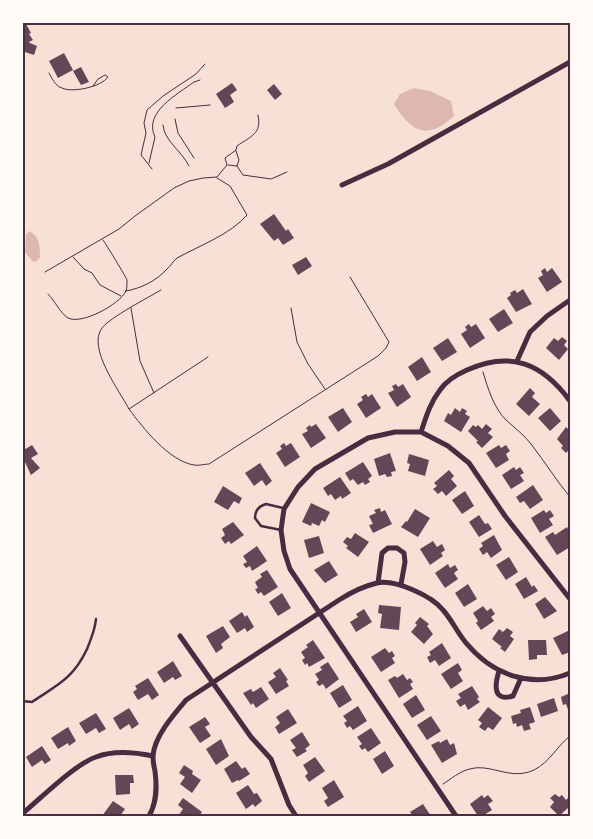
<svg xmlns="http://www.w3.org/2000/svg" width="593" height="839" viewBox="0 0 593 839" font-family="Signika,sans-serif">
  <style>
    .water { fill: #dcb8b0 }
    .building { fill: #644757 }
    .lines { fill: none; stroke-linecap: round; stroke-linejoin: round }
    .path { stroke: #4a2c40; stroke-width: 1 }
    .service { stroke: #4a2c40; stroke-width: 2.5 }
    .minor { stroke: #4a2c40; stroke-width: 5 }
    .neatline { fill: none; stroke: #4a2c40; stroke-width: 2 }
  </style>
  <rect width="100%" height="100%" fill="#f7e1d7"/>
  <path class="water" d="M414,88L430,91L451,101L454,116C427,141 411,132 394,104L400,94Z
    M29,231C40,236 40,247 40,257L37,261L33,262L25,252L26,235Z"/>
  <path class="building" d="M22,22H25L31,33L29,34L33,40L29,42L30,43L37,46L34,55L25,52L22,47Z
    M64,53L73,70L58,78L49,61Z
    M81,67L89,82L81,85L73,71Z
    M232,83L237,90L230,95L234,102L225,108L216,94Z
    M274,84L282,94L275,100L267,90Z
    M274,214L286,231L288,229L294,238L283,245L278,238L274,241L260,224Z
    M306,257L312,266L298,275L292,265Z
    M545,268L547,272L552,268L562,282L547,292L538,278L543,275L541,271Z
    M523,289L532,304L516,312L507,298L511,295L510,293L515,290L517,293Z
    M504,309L513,323L498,332L489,319Z
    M469,324L471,327L476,324L485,338L470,348L461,334L467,330L465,327Z
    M562,337L567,341L564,345L568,349L559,360L546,348L554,338L558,341Z
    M448,338L457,352L442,361L433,348Z
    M422,357L431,372L417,381L408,367Z
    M396,384L398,387L403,384L411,397L397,407L388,393L394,390L392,386Z
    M530,388L535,393L532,397L540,404L529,416L516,404Z
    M366,394L368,397L372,394L381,408L366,418L357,404L363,400L361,397Z
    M343,408L352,422L338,432L328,417Z
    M455,408L460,412L462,408L467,411L465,414L470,417L461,432L444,421L448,413L451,415Z
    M550,408L561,421L550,431L538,418Z
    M316,424L326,438L311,448L302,434L308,431L306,428L310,425L311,427Z
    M486,424L492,429L488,433L493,437L482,448L476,442L478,441L468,431L473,425L476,427L478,425L482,429Z
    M566,427L570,431V449L566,453L561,448L563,446L557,439Z
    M284,443L286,446L291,443L300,457L285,467L276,453L282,449L280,446Z
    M32,445L38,454L31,458L40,468L31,475L25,462L22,464V451Z
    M499,445L501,448L506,445L510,451L506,454L509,460L496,468L486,453Z
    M390,453L396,471L391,472L392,476L387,477L385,474L379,476L374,459Z
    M409,454L429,460L425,476L408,471L410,464L407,463Z
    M363,462L372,476L368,479L370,482L365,485L363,482L358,485L353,479L350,481L345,473Z
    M260,463L272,481L266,486L262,480L254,486L245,473Z
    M514,467L516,470L520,467L524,473L520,475L524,481L511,489L502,475Z
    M449,470L454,476L451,479L457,486L446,496L442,491L438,494L433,489L437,486L434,483Z
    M340,477L351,493L342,499L341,496L335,500L331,494L328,496L323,488Z
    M533,485L543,500L530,509L524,501L520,503L516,497Z
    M223,486L242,498L239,504L234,501L228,510L214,502Z
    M465,491L474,506L462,514L452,500Z
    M311,503L330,512L325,522L322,520L319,526L312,523L311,526L302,522Z
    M380,508L381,512L385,510L392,524L373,533L369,525L373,524L369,516L376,513L374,510Z
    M415,509L430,518L418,537L401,527L406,521L407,522Z
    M544,510L546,513L550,510L554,516L549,519L553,525L540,533L531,518Z
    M479,515L485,524L488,523L492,529L479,537L469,522Z
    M233,522L244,535L231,544L229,541L225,544L221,538L225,535L222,529Z
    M567,527L570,533V547L557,555L545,537L553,532L555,535Z
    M355,533L369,542L358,557L346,548L348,546L343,542L347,537L351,539Z
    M494,535L502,550L491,558L487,552L483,555L479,549L483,546L481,543Z
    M319,536L324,553L309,558L304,540Z
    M433,541L437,547L442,544L445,550L441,553L443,556L430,565L420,549Z
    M257,546L267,561L252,571L250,566L246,568L243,564L247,562L243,556Z
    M509,557L518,572L506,580L496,565Z
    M329,561L338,575L325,583L314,570Z
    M448,564L450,568L455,565L458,570L454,573L458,579L445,588L435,573Z
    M267,570L278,587L264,596L261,592L258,594L255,589L258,588L255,582L262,577L260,574Z
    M526,577L532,587L534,585L538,591L524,599L515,584Z
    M468,584L477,599L464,607L455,593Z
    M282,593L291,608L278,616L269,602Z
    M545,597L557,611L544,619L535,604Z
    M379,605L401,607L399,630L380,628L382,614L378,613Z
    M483,606L487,611L491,608L495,614L491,617L494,621L481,630L476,623L478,621L473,613Z
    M364,609L372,622L356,632L350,622L358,617L356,614Z
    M242,612L245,617L247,615L254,627L247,632L245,628L237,633L229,621Z
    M420,617L429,624L427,626L433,634L424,644L411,632L417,625L415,623Z
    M223,626L230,637L221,644L223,648L216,653L206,636Z
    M507,628L513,632L510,636L514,639L505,652L500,648L502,647L492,639L499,629L503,632Z
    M570,630V649L569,650L570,652L562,655L553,638Z
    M313,640L325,658L309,667L307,663L305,665L302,660L305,658L301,652L308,647L306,645Z
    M528,640H546L547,655H537V659L529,660Z
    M442,643L451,658L439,666L435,660L430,663L427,657L431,655L429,652Z
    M385,648L389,653L392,651L395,656L392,658L395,663L381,672L371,657Z
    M173,661L182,676L175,680L173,677L164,683L157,672Z
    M328,662L339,679L326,689L323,684L319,686L316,682L319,680L315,674L322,670L320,667Z
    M458,663L462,670L458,673L463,681L451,689L441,674Z
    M280,668L288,680L286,681L289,686L276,694L268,682L276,677L273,673Z
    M403,674L407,680L410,678L413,682L410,684L413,689L399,698L388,680L395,676L397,678Z
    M148,678L159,695L152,700L148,694L138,700L133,692L137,689L135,686Z
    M343,685L352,700L339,708L330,693Z
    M472,686L479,697L477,699L480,702L468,710L465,704L460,707L456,701L461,698L458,694Z
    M261,687L269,699L256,708L253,703L251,705L243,693L251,689L253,692Z
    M570,693V715L566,704L563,705L561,697Z
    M416,695L425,710L412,718L403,704Z
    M554,698L558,711L541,717L537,704Z
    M358,706L367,721L353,730L350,726L347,728L344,723L347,721L343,716Z
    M488,707L502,718L493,730L488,727L485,731L479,727L482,723L478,720Z
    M530,707L535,722L529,724L531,729L524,731L522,725L517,727L516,723L513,724L511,716L521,713L520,710Z
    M129,708L139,724L132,729L129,724L120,730L113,718Z
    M288,709L297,723L279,734L275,727L280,723L276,717Z
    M96,713L106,729L99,733L96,728L86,734L79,723Z
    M431,716L441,731L427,740L417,725Z
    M205,717L210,724L205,727L211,736L200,743L189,727Z
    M68,727L76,741L69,746L68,743L58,749L51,738Z
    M371,728L381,743L368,752L365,748L362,750L359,746L362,744L357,737Z
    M302,732L310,745L305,749L307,751L297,757L292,750L296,748L290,740Z
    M221,739L229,756L216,765L206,749Z
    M447,739L450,745L454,743L457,754L442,763L431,745L439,741L440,743Z
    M42,746L51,760L45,764L42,760L32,767L26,757Z
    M385,751L394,766L382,774L373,759Z
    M315,757L325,771L309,782L305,776L308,773L303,765Z
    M236,761L242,769L245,767L250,774L239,781L238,780L232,783L224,769Z
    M184,765L193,771L192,774L201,780L192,793L180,784L185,777L179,773Z
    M115,775H133L134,783H130V794L116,795Z
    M334,780L344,797L328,807L324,801L328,798L322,788Z
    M248,785L254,794L257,793L262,801L255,807L253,804L246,809L236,793Z
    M555,794L559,797L562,795L566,800L568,798L570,800V810L568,808L559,816L550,807L554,802L550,798Z
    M482,795L484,798L488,795L493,801L488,804L492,810L482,816H478L470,804Z
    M183,798L202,812L199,816H178L183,809L178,805Z
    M113,801L125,809L120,816H102Z
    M423,804L431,816H413L410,812Z"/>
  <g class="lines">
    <path class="path" d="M49,73C52,78 55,86 62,88C72,93 101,87 108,77L105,75L98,79L93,86
      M176,108L210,105
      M175,119L178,133L194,158
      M163,125C164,141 182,151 189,166
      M149,163L155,137C143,112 178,94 194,82L200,80
      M228,165L237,166L239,160L236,151
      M237,166L243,175L271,179L287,172
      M152,169L141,155L146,133L144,123L147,110L163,96L196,74L205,64
      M73,257L84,269L92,273L100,285L121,296
      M45,272L119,229L135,216L174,188L189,181L203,178L217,177L227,165L225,158L236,150L237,146C251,136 262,134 258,115
      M161,290C149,297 109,318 102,328C87,348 119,390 129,409L208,357
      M126,291C142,288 156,281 167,269C171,266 173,261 177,258C199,246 231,234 247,215L230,186L217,178
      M48,294C55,301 61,314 68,318C82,325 120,304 126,291C127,289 127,283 127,280C126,277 106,244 103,240
      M131,308L140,361L154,393
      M291,308L297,342L308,364L325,389
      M483,372C488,389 494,408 506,420C515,428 524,435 531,444C545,462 556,480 570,497
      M129,409C143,428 169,461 194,465C198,466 205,464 209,464L378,356L386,348L389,342L350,277
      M443,784C451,779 460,771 470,769C491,763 510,781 534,770C550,762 557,746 570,736"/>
    <path class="service" d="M281,530L261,526L255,518C255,510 259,506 266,504L283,508
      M22,701L32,702C57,685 73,679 87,649C91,639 95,630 96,619"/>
    <path class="minor" d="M342,185L388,164L570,62
      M517,361L530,332L547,316L570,300
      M421,432C426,417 430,403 440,390C446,381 458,374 467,370C511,350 543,364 570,401
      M378,583L382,553L388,548H397L404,553L405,562L401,584
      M180,636L251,737L271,759L289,805L296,816
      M499,671C495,684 492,702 513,696L521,678
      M22,814C40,799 75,764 96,757C114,750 134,752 153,756
      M149,816C157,802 157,787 155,771C154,767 153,761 153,756C154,737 174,714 186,700L339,600C350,593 364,586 377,583C395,579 432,596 443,610C452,620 458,634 467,644C493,675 532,689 570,673
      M456,816L290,569L284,551L281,530L284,509L298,487L315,469L368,438L395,432H421L448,446L469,463L505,516L570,599"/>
  </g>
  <rect width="593" height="839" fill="none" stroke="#fffaf5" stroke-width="48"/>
  <rect x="24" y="24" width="545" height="791" class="neatline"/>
</svg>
